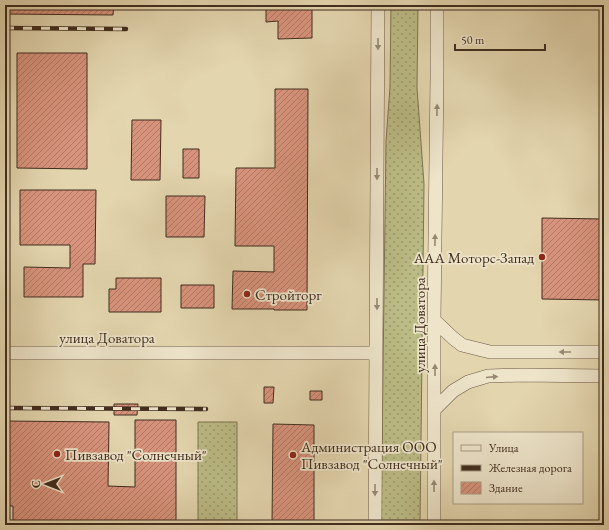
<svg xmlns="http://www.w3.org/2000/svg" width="609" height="530" viewBox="0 0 609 530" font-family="'EB Garamond',serif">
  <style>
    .grass { fill: url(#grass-dots); stroke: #7e7452 }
    .building { fill: url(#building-hatch); stroke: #412d1f }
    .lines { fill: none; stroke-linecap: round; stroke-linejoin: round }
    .minor-casing { stroke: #6a5743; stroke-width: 14 }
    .minor { stroke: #ede4ca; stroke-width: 13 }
    .rail-casing { stroke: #412d1f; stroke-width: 4.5 }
    .rail { stroke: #ede4ca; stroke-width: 3; stroke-dasharray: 9; stroke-linecap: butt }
    .oneway { fill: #978874 }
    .poi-dot { fill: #8f2418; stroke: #ede4ca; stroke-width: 1.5 }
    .labels { text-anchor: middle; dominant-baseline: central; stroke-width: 3.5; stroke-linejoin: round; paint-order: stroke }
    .poi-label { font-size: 15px; fill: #412d1f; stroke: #ede4ca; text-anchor: start }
    .street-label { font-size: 15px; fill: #412d1f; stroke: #ede4ca }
  </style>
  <defs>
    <pattern id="grass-dots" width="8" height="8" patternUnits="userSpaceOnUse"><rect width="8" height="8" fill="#bbbb85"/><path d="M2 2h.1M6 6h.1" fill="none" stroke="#9a986c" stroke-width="1.8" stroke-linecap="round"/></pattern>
    <pattern id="building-hatch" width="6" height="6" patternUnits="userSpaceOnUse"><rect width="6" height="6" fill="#d8937c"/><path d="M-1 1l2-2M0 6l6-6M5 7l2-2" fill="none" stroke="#b17865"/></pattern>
  </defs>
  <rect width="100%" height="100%" fill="#e3d5ae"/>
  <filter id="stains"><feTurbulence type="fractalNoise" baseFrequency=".005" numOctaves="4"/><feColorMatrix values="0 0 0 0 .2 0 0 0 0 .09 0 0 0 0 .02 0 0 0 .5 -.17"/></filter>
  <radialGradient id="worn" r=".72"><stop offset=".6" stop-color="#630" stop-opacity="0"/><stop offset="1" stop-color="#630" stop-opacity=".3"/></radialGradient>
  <path class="grass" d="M391,5H418L417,88L424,184L420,525H381L386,141L390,87Z
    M198,422H237V525H198Z"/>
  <path class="building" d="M5,5H114L113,15L5,14Z
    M266,5H312V38L278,39V21L266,22Z
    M17,53H87V169L17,168Z
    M275,89H308L307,310H274V309H232L233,271L274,272V246H235L236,168H275Z
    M132,120H161L160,180H131Z
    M183,149H199V178H183Z
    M20,190H96L95,264H83V297H24V267L70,268V245H20Z
    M166,196H205L204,237H166Z
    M542,218L604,219V300L542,299Z
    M116,278H161V312H109V289H116Z
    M181,285H214V308H181Z
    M264,387H274L273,403H264Z
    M310,391H322V400H310Z
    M114,404H138L137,415H114Z
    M135,420H176V525H13V506H5V421L109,422L108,486L135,487Z
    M273,424L314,425V525H272Z"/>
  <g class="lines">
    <defs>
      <path id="minor" d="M434,320L453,338L462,345L490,352H604
        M5,353H376
        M435,409L453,391L468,382L488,376L522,375L604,376
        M375,525L378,5
        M434,525V320L437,76V5"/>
    </defs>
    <use href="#minor" class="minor-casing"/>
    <use href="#minor" class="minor"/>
    <defs>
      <path id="rail" d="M5,28L126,29
        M5,408L206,409"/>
    </defs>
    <use href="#rail" class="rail-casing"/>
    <use href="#rail" class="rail"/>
  </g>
  <defs><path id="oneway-solid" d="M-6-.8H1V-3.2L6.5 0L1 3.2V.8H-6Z"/></defs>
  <g class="oneway">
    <use href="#oneway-solid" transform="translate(378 44) rotate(90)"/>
    <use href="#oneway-solid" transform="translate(437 110) rotate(-89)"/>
    <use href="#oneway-solid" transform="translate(377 174) rotate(90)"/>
    <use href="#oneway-solid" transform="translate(435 240) rotate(-89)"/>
    <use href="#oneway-solid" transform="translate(377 304) rotate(90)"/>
    <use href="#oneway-solid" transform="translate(565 352) rotate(-180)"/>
    <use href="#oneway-solid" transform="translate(435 370) rotate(-90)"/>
    <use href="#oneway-solid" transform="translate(492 377) rotate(-5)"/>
    <use href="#oneway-solid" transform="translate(434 486) rotate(-90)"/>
    <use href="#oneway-solid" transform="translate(375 490) rotate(90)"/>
  </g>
  <g class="poi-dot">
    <circle cx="542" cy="257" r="4"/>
    <circle cx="247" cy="294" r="4"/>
    <circle cx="57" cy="454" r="4"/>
    <circle cx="293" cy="455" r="4"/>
  </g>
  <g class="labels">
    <g class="poi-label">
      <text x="534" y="257" text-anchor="end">ААА Моторс-Запад</text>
      <text x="255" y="294">Стройторг</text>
      <text x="301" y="446">Администрация ООО<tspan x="301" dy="17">Пивзавод "Солнечный"</tspan></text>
      <text x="65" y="454">Пивзавод "Солнечный"</text>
    </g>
    <g class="street-label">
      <text transform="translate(419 325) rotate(-90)">улица Доватора</text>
      <text x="107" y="337">улица Доватора</text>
    </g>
  </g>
  <rect width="609" height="530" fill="none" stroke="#e3d5ae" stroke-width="20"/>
  <rect x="6" y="6" width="597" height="518" fill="none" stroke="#412d1f" stroke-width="2"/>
  <rect x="10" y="10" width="589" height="510" fill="none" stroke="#412d1f"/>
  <rect x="453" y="432" width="130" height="72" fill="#ede4ca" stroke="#a89b86"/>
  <rect x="461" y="445" width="20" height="6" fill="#ede4ca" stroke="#a89b86"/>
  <text x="489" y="452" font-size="12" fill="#412d1f">Улица</text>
  <rect x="461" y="465" width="20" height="6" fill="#412d1f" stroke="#a89b86"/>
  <text x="489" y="472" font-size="12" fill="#412d1f">Железная дорога</text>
  <rect x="461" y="482" width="20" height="12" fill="url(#building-hatch)" stroke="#a89b86"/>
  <text x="489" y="492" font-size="12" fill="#412d1f">Здание</text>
  <g transform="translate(46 484) rotate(270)" stroke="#ede4ca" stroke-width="3" paint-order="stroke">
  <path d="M0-3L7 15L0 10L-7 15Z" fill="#412d1f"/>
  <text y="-6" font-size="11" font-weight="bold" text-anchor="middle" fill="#412d1f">С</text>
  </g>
  <path d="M455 44v6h90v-6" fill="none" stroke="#412d1f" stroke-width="2"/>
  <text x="461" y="44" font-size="12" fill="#412d1f" stroke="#ede4ca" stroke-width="3" paint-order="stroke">50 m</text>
  <rect width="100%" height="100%" filter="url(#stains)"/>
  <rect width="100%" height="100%" fill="url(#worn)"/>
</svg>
